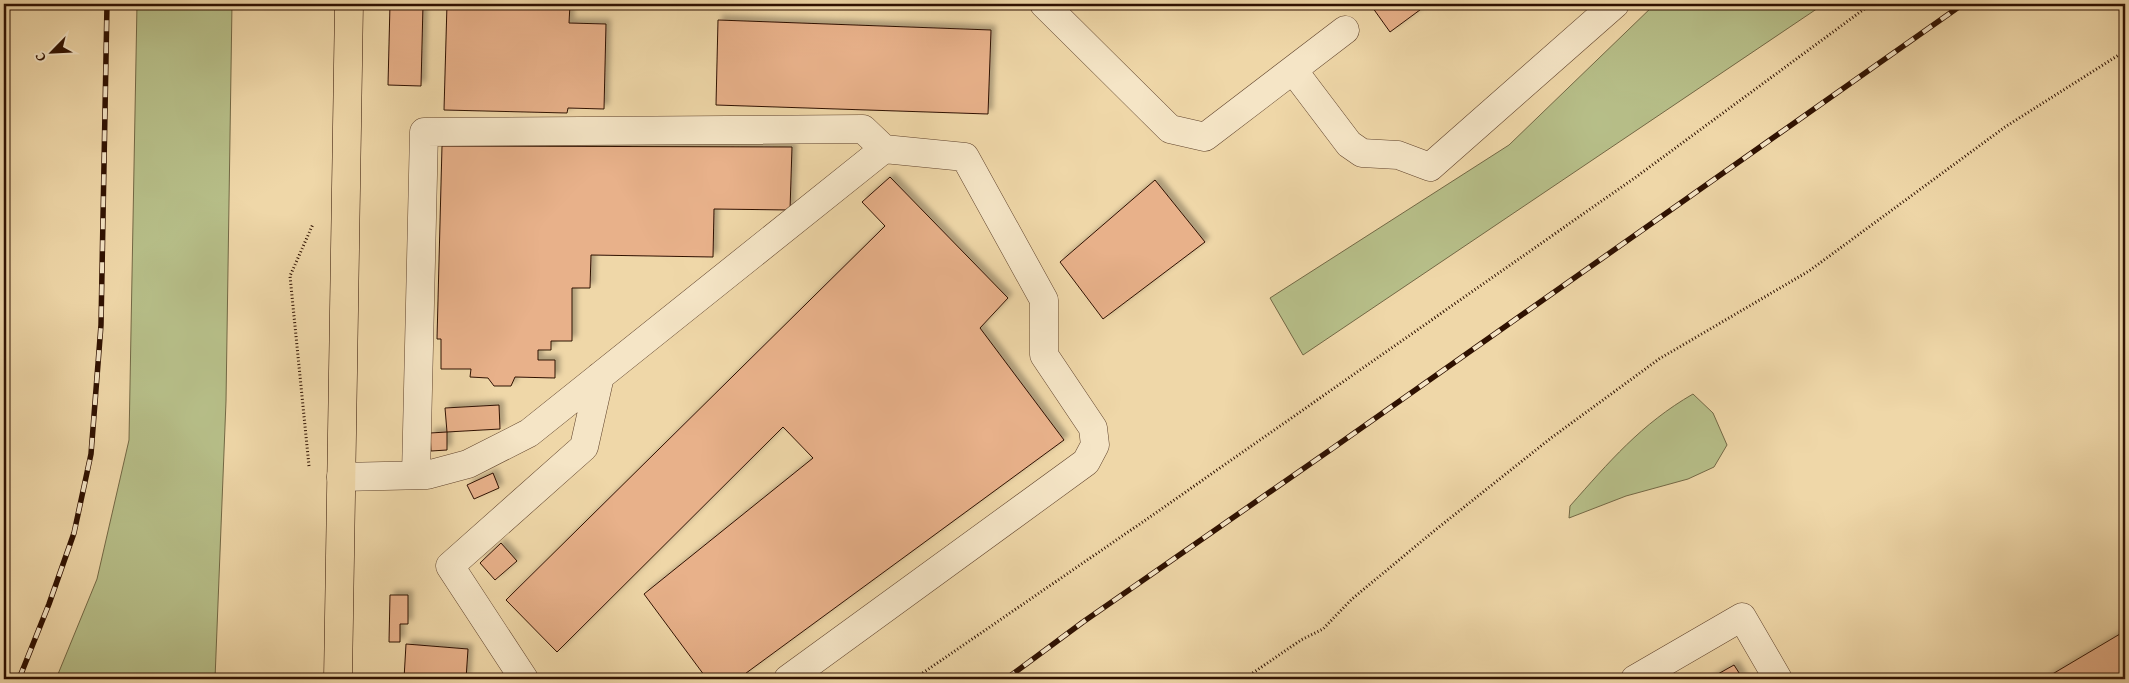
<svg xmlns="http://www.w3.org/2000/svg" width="2129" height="683" viewBox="0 0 2129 683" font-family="'Gentium Book Plus',serif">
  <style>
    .green { fill: #b7bf89; stroke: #736845 }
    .building { fill: #e8b18a; stroke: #2f1101; filter: url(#shadow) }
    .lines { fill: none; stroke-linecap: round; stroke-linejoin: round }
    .minor-casing { stroke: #5f422b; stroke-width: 29 }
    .major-casing { stroke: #2f1101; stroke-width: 29 }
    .path { stroke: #2f1101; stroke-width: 3; stroke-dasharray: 1 2.5; stroke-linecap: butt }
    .minor { stroke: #f5e5c6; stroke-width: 28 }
    .major { stroke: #efd7a8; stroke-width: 28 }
    .rail-casing { stroke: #2f1101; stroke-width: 5.5 }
    .rail { stroke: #f5e5c6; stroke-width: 4; stroke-dasharray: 11; stroke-linecap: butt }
  </style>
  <defs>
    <filter id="shadow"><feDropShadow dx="4.5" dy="-4.5" stdDeviation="2.5" flood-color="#0004"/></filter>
  </defs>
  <rect width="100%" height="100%" fill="#efd7a8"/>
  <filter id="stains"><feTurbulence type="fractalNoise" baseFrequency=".004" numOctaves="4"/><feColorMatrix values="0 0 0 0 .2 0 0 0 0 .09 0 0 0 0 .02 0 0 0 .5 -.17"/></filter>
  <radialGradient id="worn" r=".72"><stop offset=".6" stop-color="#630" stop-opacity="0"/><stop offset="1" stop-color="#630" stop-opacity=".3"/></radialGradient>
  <path class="green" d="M137,4H232L226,401L215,679H56L97,579L129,440Z
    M1655,4H1824L1303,355L1270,298L1509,145Z
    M1693,394L1713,413L1727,445L1714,467L1688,479L1626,496L1569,518L1570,506C1609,462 1641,424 1693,394Z"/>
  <path class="building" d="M390,4H423L421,86L388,85Z
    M447,4H570L569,23L606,24L604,109L568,108L567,113L444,110Z
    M1370,4H1428L1390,32Z
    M718,20L991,30L988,114L716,105Z
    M442,146L792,147L790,210L714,209L713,257L591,255L590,288H572V341H551V350H538V360H555V378L515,377L511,386H494L488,378L470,377L471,369H441V339H437Z
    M890,177L1008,298L980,328L1064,440L738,679H707L644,594L813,458L783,427L557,652L506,600L885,226L862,202Z
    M1155,180L1205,242L1103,319L1060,262Z
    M499,405L500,429L447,432L445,408Z
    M447,432V450L431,451L430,433Z
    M493,473L499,488L474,499L467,485Z
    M501,543L517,561L495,580L480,563Z
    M390,595H408V624H400V642H389Z
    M2125,631V679H2044Z
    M406,644L468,649L466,679H404Z
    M1734,665L1743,679H1709Z"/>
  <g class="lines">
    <defs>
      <path id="minor" d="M1044,4L1170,129L1205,137L1345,30
        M1293,70L1349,144L1362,153L1398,155L1430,167L1615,4
        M416,475L424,132L863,129L884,149
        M341,477L427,475L468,464L529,433L884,149L965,157L1044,300V355L1093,428L1095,445L1086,462L788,679
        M524,679L450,566L584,447L600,376
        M1635,679L1742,617L1778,679"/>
      <path id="major" d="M338,679L349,4"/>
    </defs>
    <use href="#minor" class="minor-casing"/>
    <use href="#major" class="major-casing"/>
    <path class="path" d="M309,466L290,276L313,224
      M914,679L1147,519L1636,177L1871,4
      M1244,679L1301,640L1323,629L1352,599L1434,531L1551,438L1659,359L1809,271L2005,127L2125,51"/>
    <use href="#minor" class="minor"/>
    <use href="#major" class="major"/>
    <defs>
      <path id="rail" d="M19,679L49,604L74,533L91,454L101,325L107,4
        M1006,679L1083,622L1333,448L1963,4"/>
    </defs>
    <use href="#rail" class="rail-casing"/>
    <use href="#rail" class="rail"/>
  </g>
  <rect width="2129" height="683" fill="none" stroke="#efd7a8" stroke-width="20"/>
  <rect x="5" y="5" width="2119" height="673" fill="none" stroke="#2f1101" stroke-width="2.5"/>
  <rect x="10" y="10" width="2109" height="663" fill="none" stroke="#2f1101"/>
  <g transform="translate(52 52) rotate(246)" stroke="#f5e5c6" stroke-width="4" paint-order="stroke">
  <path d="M0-4L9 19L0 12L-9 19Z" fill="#2f1101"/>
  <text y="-8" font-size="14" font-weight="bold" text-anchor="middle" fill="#2f1101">С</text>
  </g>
  <rect width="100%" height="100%" filter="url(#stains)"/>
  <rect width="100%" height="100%" fill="url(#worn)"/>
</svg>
